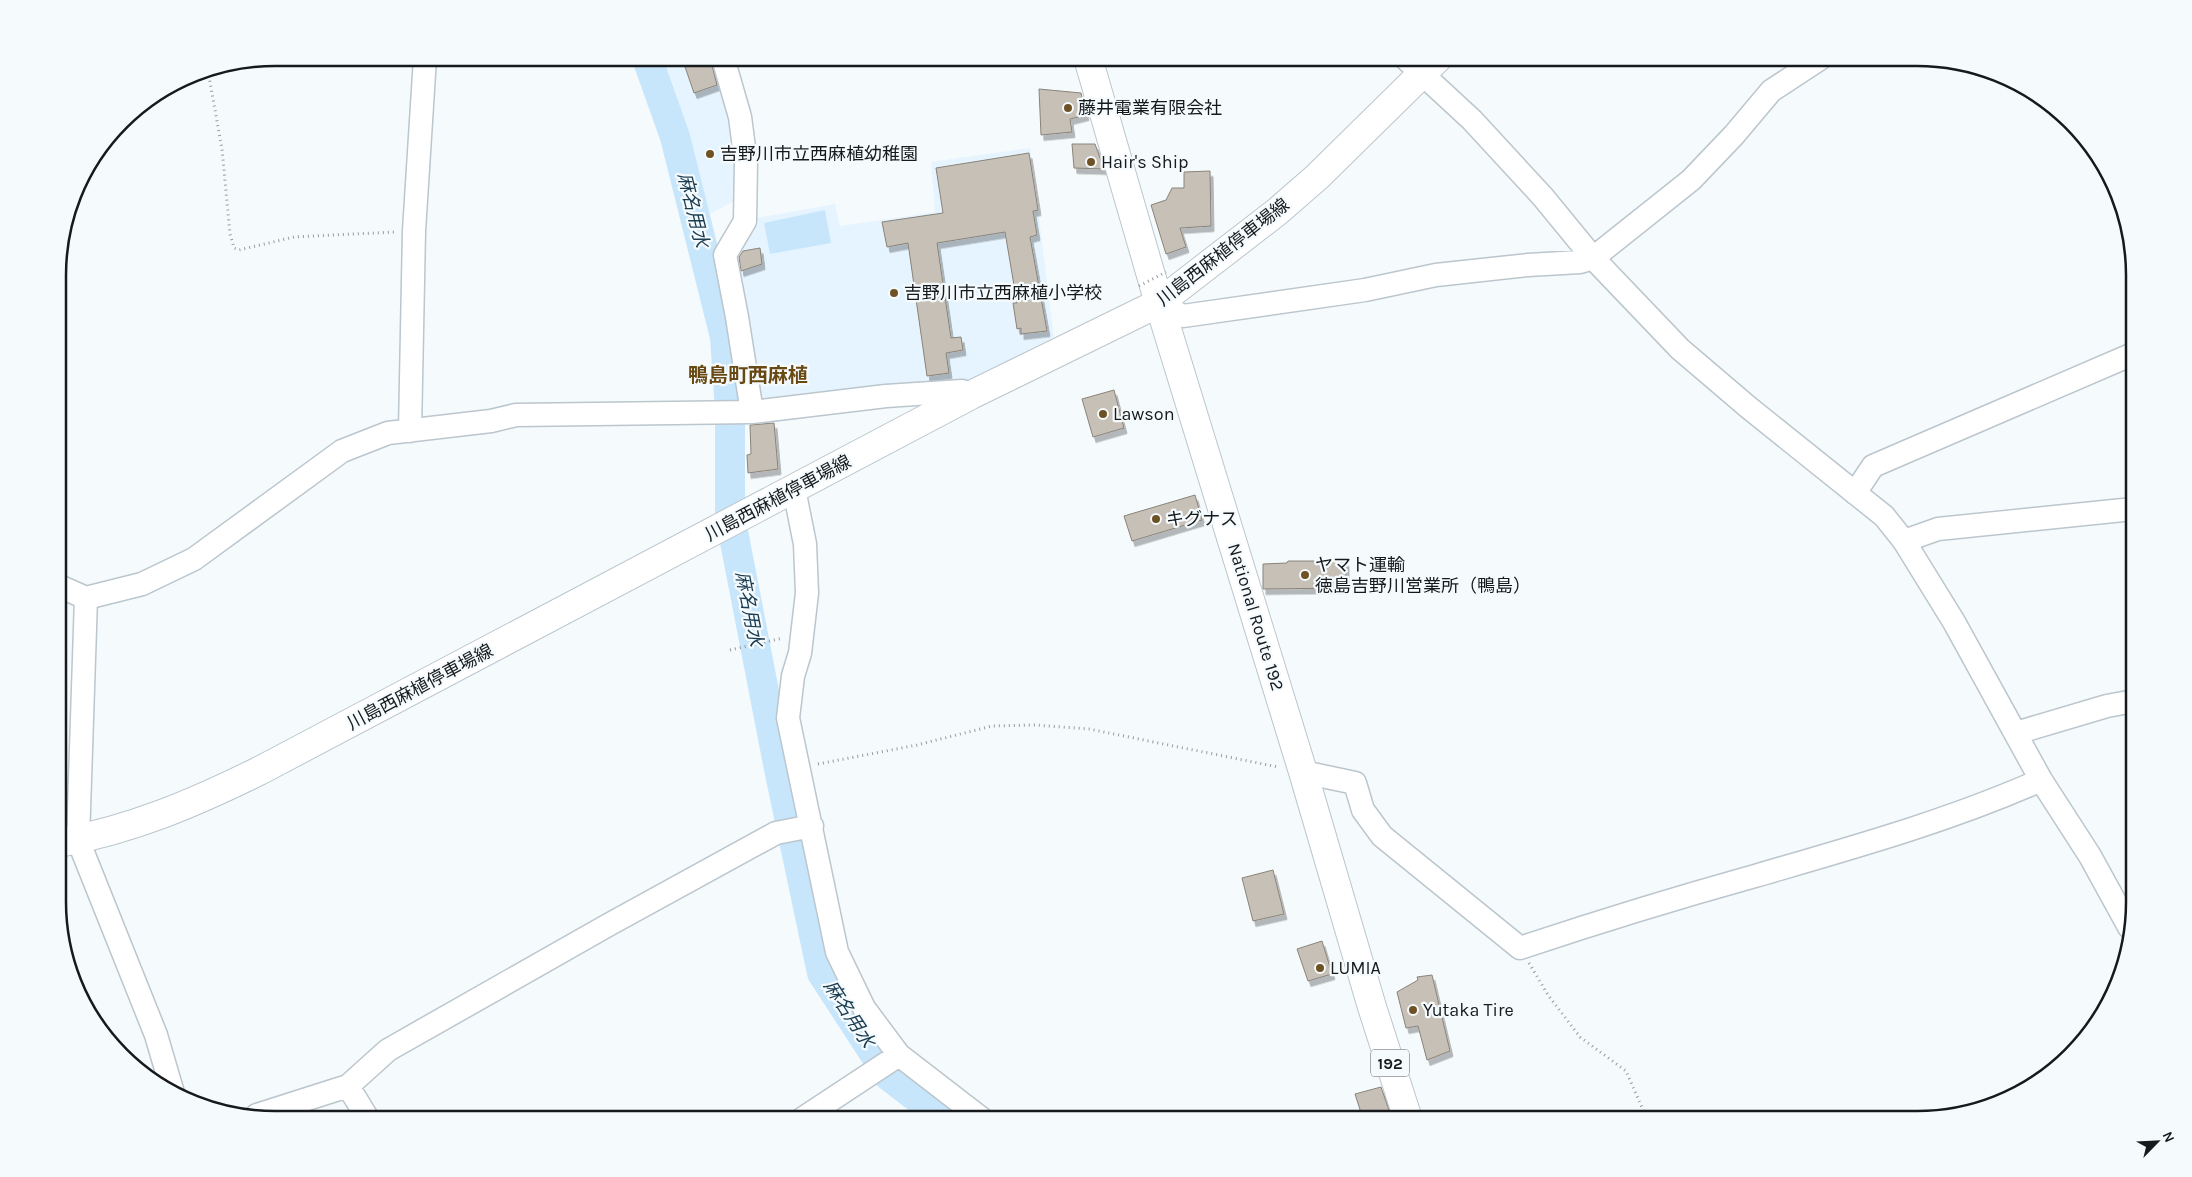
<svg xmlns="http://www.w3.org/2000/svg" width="2192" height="1177" viewBox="0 0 2192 1177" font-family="Karla,'Noto Sans JP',sans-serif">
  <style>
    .built { fill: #e6f4ff }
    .water { fill: #c8e6fb }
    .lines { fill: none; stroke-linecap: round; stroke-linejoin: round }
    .river { stroke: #c8e6fb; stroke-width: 30 }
    .building { fill: #c7c0b6; stroke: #898379; filter: url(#shadow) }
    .minor-casing { stroke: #bbc6cd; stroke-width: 25 }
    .major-casing { stroke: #bbc6cd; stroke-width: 30 }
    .highway-casing { stroke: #bbc6cd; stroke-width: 30 }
    .path { stroke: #969b9e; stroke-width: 3; stroke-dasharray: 1 4; stroke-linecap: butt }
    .minor { stroke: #fff; stroke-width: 22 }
    .major { stroke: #fff; stroke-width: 28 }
    .highway { stroke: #fff; stroke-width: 28 }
    .path-bridge { stroke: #969b9e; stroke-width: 3; stroke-dasharray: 1 4; stroke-linecap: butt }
    .poi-dot { fill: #6e5225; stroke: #f5fafd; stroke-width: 2 }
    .labels { text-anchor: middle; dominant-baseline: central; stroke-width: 4.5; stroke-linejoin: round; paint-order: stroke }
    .shield { fill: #f5fafd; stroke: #595d60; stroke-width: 1 }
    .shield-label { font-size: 16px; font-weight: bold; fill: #161a1d }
    .poi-label { font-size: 18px; fill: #161a1d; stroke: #f5fafd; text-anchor: start }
    .street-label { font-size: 18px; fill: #161a1d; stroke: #f5fafd }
    .water-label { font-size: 19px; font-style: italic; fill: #1a3c51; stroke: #f5fafd }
    .quarter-label { font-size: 20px; font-weight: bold; fill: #684913; stroke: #f5fafd }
    .rim { fill: none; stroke: #161a1d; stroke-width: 2.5 }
  </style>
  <defs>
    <filter id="shadow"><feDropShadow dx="3" dy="5.5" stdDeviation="0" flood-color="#0004"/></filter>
  </defs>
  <rect width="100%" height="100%" fill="#f5fafd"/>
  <path class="built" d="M655,58H718L733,111L740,198L704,217Z
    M1030,148L1054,337L963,383L759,406L731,250L751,219L835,204L840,226L935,212L931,162Z"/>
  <path class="water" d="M825,210L831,243L770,254L764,223Z"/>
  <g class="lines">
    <path class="river" d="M647,58L675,137L725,337L730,412V516L780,774L822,973L889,1076L945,1119"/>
  </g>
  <path class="building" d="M682,58H710L717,85L694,93Z
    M1039,89L1081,93L1086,115L1070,119L1072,132L1041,135Z
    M1072,144H1095L1104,169L1074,168Z
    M1029,153L1038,210L1033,211L1037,235L1030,237L1047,331L1021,334V328L1017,329L1013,303H1017L1005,232L937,243L951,338L961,337L963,350L946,353L949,373L927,376L908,243L887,247L882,222L943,213L936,168Z
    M1210,171L1211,226L1180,228L1186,247L1166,254L1151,205L1166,200L1172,188H1184V172Z
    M760,248L762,264L741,271L739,257L743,251Z
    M1114,390L1124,428L1093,437L1082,399Z
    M774,423L778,469L748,473L747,455L751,454L750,425Z
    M1195,495L1202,520L1132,541L1124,516Z
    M1288,561H1346V588L1263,589V564L1287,563Z
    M1273,870L1284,914L1253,921L1242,878Z
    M1322,941L1332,974L1308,981L1297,949Z
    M1432,975L1450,1051L1427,1060L1418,1026L1406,1028L1397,992L1418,980L1417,977Z
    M1381,1087L1392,1119H1363L1355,1094Z"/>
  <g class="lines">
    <defs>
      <path id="minor" d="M723,58L740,117L746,163L745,221L725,255L737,317L752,412
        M1405,58L1472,120L1543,197L1593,258L1680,349L1748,407L1884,516L1904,541L1954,622L2041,780L2090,856L2129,927
        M1159,303L1183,316L1365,290L1436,275L1528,265L1580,262L1593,258L1691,180L1734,135L1771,91L1821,58
        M410,431L414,231L425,58
        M794,489L805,544L807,593L800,653L793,676L788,718L837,952L864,1008L899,1055L982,1119
        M1855,493L1873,466L2133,354
        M1904,541L1938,529L2133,509
        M59,586L86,598L142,584L194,559L342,451L388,433L491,421L516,415L752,412L886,396L962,391L971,395
        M86,598L78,840L156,1035L173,1093
        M2016,733L2107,706L2134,701
        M1303,772L1355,783L1363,810L1382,836L1520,948C1598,922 1676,898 1755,876C1851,848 1949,821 2041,780
        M348,1086L368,1119
        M257,1115L348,1086L388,1050L610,924L776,833L812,826
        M802,1119L899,1055"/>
      <path id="major" d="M59,843C133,829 192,804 259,771L971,395L1159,303L1278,211L1317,177L1438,58"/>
      <path id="highway" d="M1088,58L1159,303L1303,772L1372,1007L1408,1119"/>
    </defs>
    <use href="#minor" class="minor-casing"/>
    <use href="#major" class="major-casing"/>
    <use href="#highway" class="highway-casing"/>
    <path class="path" d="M208,71L222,149L230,234L234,248L239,250L294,237L396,232
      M730,650L783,638
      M818,764L917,745L992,726L1035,725L1089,729L1278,767
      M1529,963L1548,995L1580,1037L1626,1071L1647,1119"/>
    <use href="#minor" class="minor"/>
    <use href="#major" class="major"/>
    <use href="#highway" class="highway"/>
    <path class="path-bridge" d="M1139,286L1166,272"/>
  </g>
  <g class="poi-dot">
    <circle cx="1068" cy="108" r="5"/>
    <circle cx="710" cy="154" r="5"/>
    <circle cx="1091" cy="162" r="5"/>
    <circle cx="894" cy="293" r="5"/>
    <circle cx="1103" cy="414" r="5"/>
    <circle cx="1156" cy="519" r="5"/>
    <circle cx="1305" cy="575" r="5"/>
    <circle cx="1320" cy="968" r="5"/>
    <circle cx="1413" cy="1010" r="5"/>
  </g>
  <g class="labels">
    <rect class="shield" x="1371" y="1049.5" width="38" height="27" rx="4"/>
    <g class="shield-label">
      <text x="1390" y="1063">192</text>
    </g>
    <g class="poi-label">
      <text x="1078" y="108">藤井電業有限会社</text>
      <text x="720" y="154">吉野川市立西麻植幼稚園</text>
      <text x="1101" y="162">Hair's Ship</text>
      <text x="904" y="293">吉野川市立西麻植小学校</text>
      <text x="1113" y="414">Lawson</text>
      <text x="1166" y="519">キグナス</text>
      <text x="1315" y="565">ヤマト運輸<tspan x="1315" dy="21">徳島吉野川営業所（鴨島）</tspan></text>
      <text x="1330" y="968">LUMIA</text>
      <text x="1423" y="1010">Yutaka Tire</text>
    </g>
    <g class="street-label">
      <text transform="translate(1223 252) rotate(-38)">川島西麻植停車場線</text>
      <text transform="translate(778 498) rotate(-28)">川島西麻植停車場線</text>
      <text transform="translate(1256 617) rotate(73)">National Route 192</text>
      <text transform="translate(420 687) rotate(-28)">川島西麻植停車場線</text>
    </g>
    <g class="water-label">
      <text transform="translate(693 210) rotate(76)">麻名用水</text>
      <text transform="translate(749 609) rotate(79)">麻名用水</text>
      <text transform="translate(849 1014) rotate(57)">麻名用水</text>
    </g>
    <g class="quarter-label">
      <text x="748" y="375">鴨島町西麻植</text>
    </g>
  </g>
  <path d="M0 0H2192V1177H0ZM275 66H1917A209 209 0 0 1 2126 275V902A209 209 0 0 1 1917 1111H275A209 209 0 0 1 66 902V275A209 209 0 0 1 275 66Z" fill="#f5fafd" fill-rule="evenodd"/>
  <path class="rim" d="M275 66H1917A209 209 0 0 1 2126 275V902A209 209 0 0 1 1917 1111H275A209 209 0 0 1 66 902V275A209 209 0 0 1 275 66Z"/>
  <g transform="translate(2157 1142) rotate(66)" stroke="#f5fafd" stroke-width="4" paint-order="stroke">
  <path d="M0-4L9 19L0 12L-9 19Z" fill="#161a1d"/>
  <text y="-8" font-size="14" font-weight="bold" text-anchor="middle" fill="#161a1d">N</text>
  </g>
</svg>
